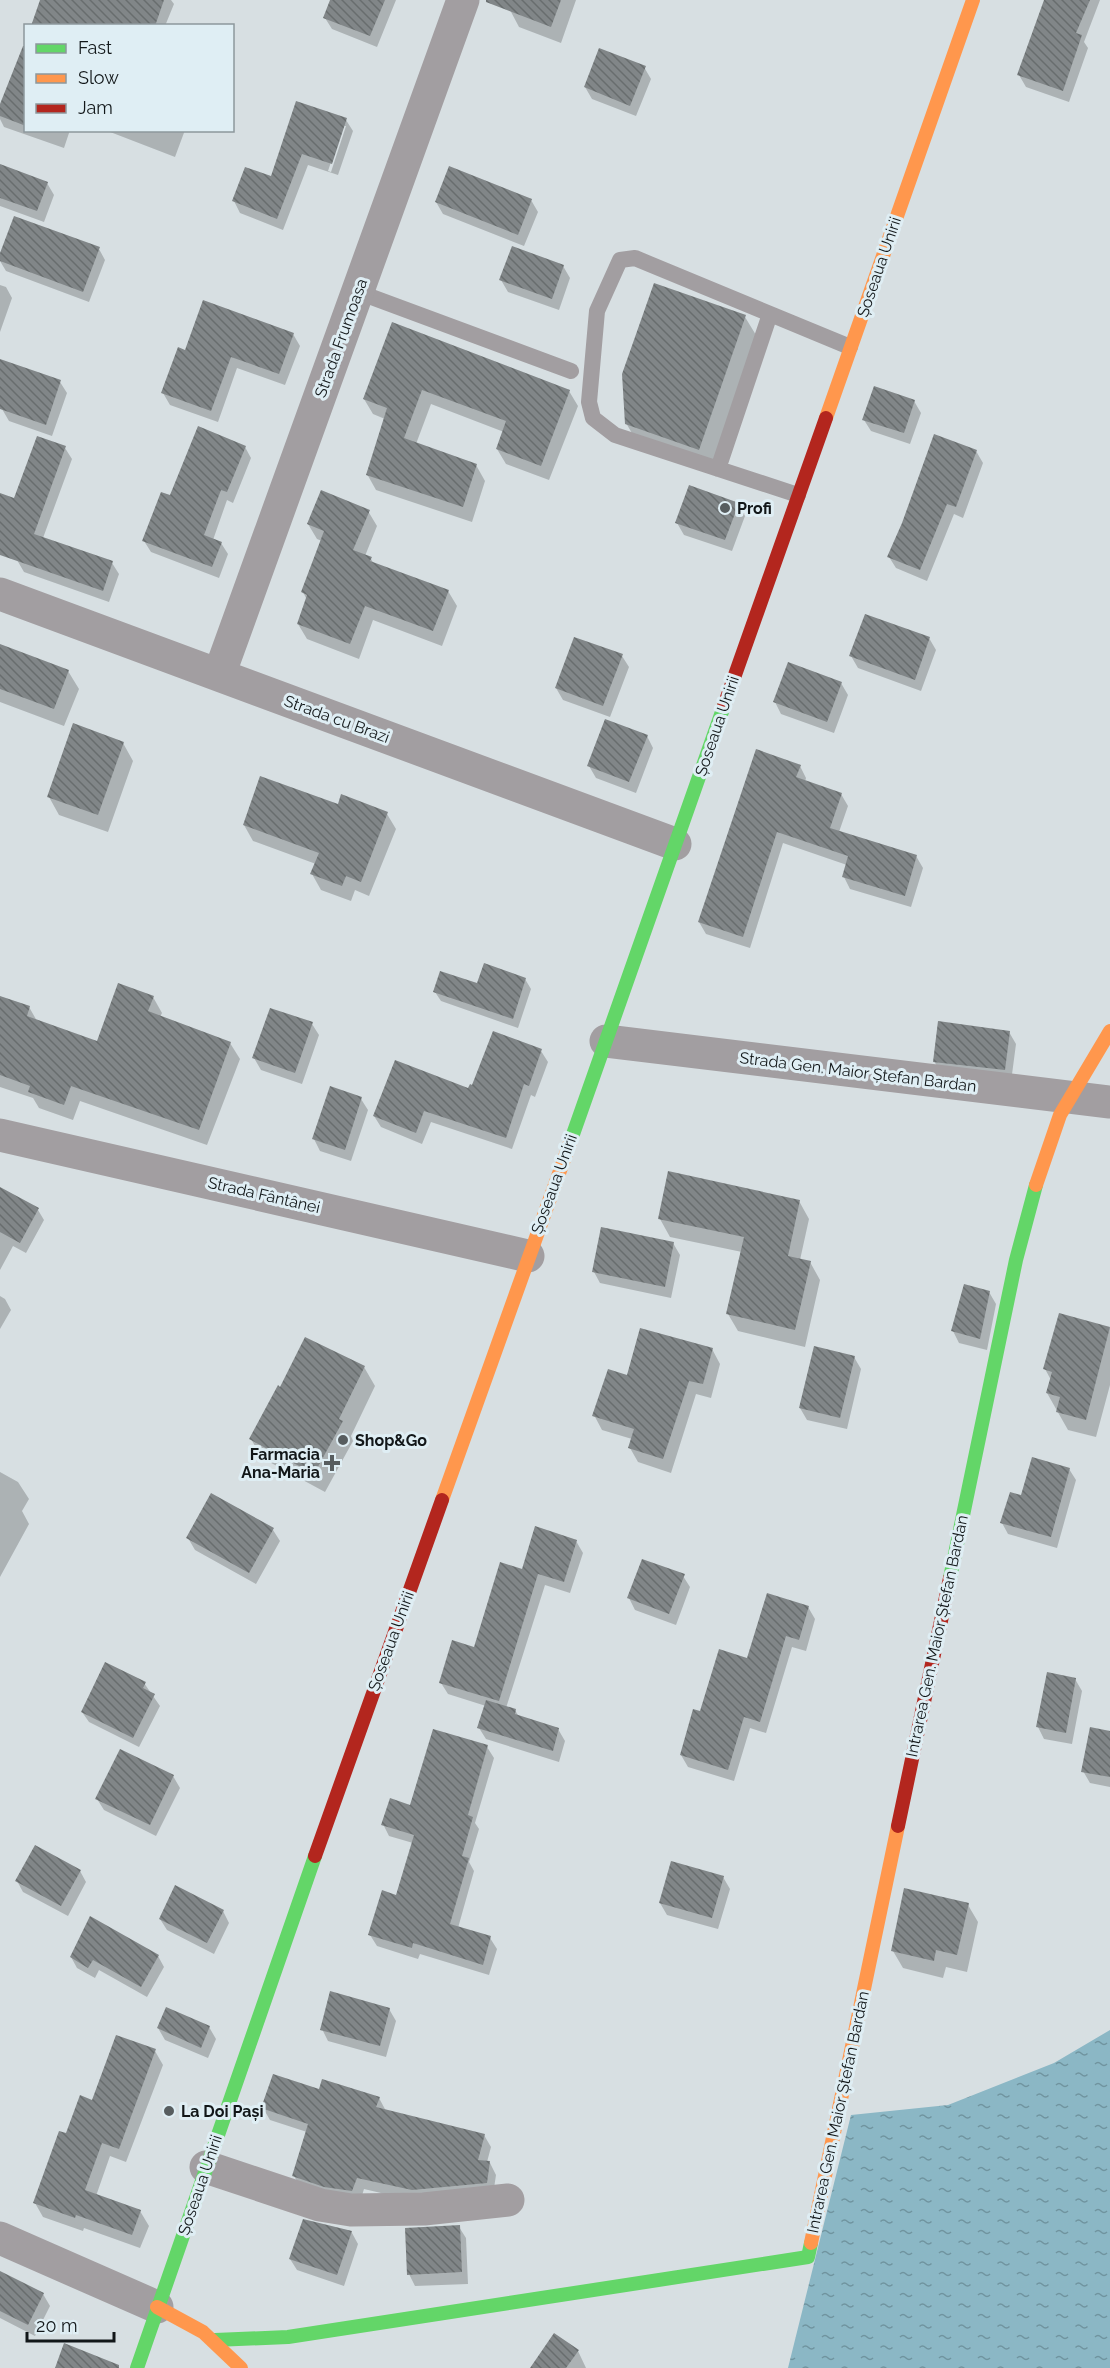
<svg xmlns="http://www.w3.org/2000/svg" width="1110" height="2368" viewBox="0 0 1110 2368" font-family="Raleway,sans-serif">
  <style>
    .water { fill: url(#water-ripples) }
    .shadow { fill: #0003; fill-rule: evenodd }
    .building { fill: url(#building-back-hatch) }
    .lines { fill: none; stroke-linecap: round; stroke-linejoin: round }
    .lane { stroke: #a29ea1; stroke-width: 16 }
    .street { stroke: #a29ea1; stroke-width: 33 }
    .fast { stroke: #63d668; stroke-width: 14 }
    .slow { stroke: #ff974d; stroke-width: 14 }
    .jam { stroke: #b3261e; stroke-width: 14 }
    .poi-dot { fill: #575d5f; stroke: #dfeef4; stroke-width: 2 }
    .labels { text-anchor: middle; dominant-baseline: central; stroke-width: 6; stroke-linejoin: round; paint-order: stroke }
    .street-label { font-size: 16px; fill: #121719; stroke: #dfeef4 }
    .poi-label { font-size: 16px; font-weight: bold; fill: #121719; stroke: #dfeef4; text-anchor: start }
  </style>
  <defs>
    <pattern id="water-ripples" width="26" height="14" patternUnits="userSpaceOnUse" patternTransform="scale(1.5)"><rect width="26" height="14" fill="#8bb7c5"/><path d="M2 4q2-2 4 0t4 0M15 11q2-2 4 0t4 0" fill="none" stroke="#70949f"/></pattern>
    <pattern id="building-back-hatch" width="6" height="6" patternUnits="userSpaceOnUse" patternTransform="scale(1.5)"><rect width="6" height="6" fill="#818688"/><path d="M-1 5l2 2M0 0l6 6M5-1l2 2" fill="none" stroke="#686d6e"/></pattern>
  </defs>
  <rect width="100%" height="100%" fill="#d7dfe2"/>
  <path class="water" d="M1110,2030V2368H788L851,2115L948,2105L1054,2063Z"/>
  <path class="shadow" d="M42,0H171L174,4L165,26H32Z
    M332,0H396L377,47L332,29L325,18Z
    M514,0H576L561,43L519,27L510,10Z
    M1048,0H1100L1084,42L1088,48L1069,102L1026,87L1019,75Z
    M26,43V130H70L64,148L4,127L0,119V108Z
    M644,67L651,79L636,116L592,99L585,87Z
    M297,103L346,120L353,131L338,175L308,165L283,230L240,213L234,201L272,178ZM343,126H346L331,172L328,171Z
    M105,130H185L175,157Z
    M0,166L47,183L54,195L44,222L0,206Z
    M531,200L538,212L524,246L443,214L436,202Z
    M99,249L105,260L89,302L6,271L0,261V257Z
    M563,266L570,278L559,310L508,292L501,280Z
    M0,285L6,287L12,298L0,332Z
    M745,317L759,340L712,472L640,447L626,423Z
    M393,324L569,391L578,406L549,480L506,464L497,449L504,432L431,404L416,444L476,465L485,481L472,522L376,490L367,474L385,419L373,414L364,399Z
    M293,334L300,346L285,385L237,368L218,422L170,405L163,393L186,351Z
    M60,382L67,393L52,436L9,421L2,409Z
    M914,401L921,413L910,444L871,431L864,420Z
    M245,447L251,458L233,503L227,500L213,540L221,543L228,554L219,578L151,552L144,541L170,497Z
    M65,448L72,459L43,538L112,563L119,574L109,602L24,572L17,560Z
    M976,451L983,463L963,518L954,514L927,581L896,568L889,557Z
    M738,504L745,516L732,551L684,535L677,523Z
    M368,511L377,526L365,556L371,559L374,564L448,591L457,606L442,646L373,620L359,659L307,639L298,624L307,600L303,592L322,541L317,539L308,524Z
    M929,638L936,650L921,691L858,668L851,656Z
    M0,646L68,671L79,689L64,726L0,702Z
    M622,656L629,667L610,717L563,700L556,688Z
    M841,683L848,695L834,733L781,714L775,702Z
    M647,736L653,748L636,793L596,778L589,766Z
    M123,743L133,761L108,832L59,815L49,797Z
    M800,766L806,778L805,782L841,794L848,806L839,832L916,856L923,868L911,907L850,889L844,877L847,865L783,843L750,948L706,934L699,922Z
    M339,806L387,814L396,829L369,896L355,890L351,901L321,890L312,874L316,864L253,841L244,825Z
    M525,979L531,989L518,1028L441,1001L435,992Z
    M0,997L29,1007L37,1021L98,1043L153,997L162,1013L160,1017L230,1043L240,1059L207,1145L80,1101L73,1120L39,1108L33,1098L0,1087Z
    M312,1024L319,1035L302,1084L261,1070L254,1058Z
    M1009,1032L1016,1044L1011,1082L941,1073L934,1061Z
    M541,1051L548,1062L535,1097L531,1095L512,1149L431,1122L422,1144L381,1127L374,1116L469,1090Z
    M361,1099L368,1110L351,1161L320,1151L314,1139Z
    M0,1189L38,1210L44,1220L26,1253L13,1246L0,1270Z
    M799,1201L809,1219L800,1260L810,1262L820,1280L805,1347L738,1331L728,1314L742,1252L670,1237L660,1219Z
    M673,1243L680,1255L671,1298L600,1283L594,1272Z
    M989,1292L996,1304L987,1350L959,1343L953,1331Z
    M0,1296L5,1299L11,1310L0,1329Z
    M1060,1315L1110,1328V1385L1096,1437L1068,1430L1047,1393L1051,1380L1045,1369Z
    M712,1349L720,1364L711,1398L696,1394L671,1473L638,1462L630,1448L632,1439L602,1430L594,1415L628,1377Z
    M854,1357L861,1369L847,1429L807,1420L800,1408Z
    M364,1367L375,1386L351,1436L353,1441L325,1492L262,1458L251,1439Z
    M1069,1469L1076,1480L1057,1548L1008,1534L1002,1523Z
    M0,1472L18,1482L29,1499L22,1511L29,1524L0,1577Z
    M273,1530L280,1541L256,1584L195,1550L188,1538Z
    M576,1541L583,1553L570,1593L545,1585L506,1708L515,1710L519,1717L558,1729L565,1741L559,1762L486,1739L479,1728L486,1706L448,1694L441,1683L475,1649L525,1572Z
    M683,1576L690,1587L676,1625L635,1610L629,1598Z
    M808,1607L815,1619L806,1651L792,1647L766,1733L750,1728L734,1781L688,1767L681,1755L701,1713L748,1660Z
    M1075,1679L1082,1691L1072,1744L1044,1739L1038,1727Z
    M144,1683L160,1706L139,1747L89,1722L82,1712Z
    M1110,1733V1787L1090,1783L1083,1771Z
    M487,1747L494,1758L475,1823L479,1829L469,1862L474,1871L458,1928L490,1938L497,1949L489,1975L420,1954L418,1959L377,1946L370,1935L397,1897L413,1843L389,1836L383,1824L411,1806Z
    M173,1776L180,1788L156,1836L104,1810L97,1799Z
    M80,1871L86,1882L68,1916L23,1892L17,1881Z
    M723,1877L730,1889L718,1929L667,1915L660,1903Z
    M968,1905L978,1922L967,1972L946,1967L943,1978L903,1968L893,1951Z
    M223,1911L229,1923L214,1954L167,1930L160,1919Z
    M158,1956L164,1967L147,1997L99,1970L95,1978L77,1968L71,1957Z
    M389,2009L396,2021L386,2057L328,2041L322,2029Z
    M209,2027L216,2039L208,2058L165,2040L158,2028Z
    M155,2051L163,2065L126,2162L110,2156L96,2196L140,2211L149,2226L140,2248L84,2228L83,2231L43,2217L35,2203L93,2102Z
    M320,2091L379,2098L386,2111L484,2135L491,2147L487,2162L490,2163L496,2175L493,2195L419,2202L364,2189L360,2202L301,2188L294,2176L307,2132L270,2120L263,2108Z
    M304,2221L352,2233L358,2244L344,2286L297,2270L290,2259Z
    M459,2227L466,2238L468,2284L415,2286L409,2274Z
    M0,2273L43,2294L50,2306L35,2336L0,2318Z
    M578,2351L586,2368H532Z"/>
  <path class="building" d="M40,0H164L155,26H31Z
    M330,0H385L370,36L323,18Z
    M486,0H561L551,27L486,2Z
    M1044,0H1090L1076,33L1082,35L1063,91L1017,75Z
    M23,46H26V126L0,116V104Z
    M599,48L646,66L630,106L584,87Z
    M296,101L347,118L332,164L302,154L277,219L232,201L245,167L271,176Z
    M0,164L48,182L37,211L0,198Z
    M449,166L532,199L518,235L435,202Z
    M14,216L100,247L83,292L0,261V253Z
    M512,246L564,265L552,299L499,280Z
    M654,283L746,315L699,450L625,424L622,374Z
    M203,300L294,333L279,374L231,357L211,411L161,393L178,347L185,350Z
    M392,322L570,390L541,466L496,449L506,421L422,390L404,438L477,464L463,507L366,475L387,408L363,399Z
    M0,359L61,380L46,425L0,409Z
    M874,386L915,400L904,433L862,420Z
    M198,426L246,446L227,492L221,490L204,535L222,542L212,567L142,541L161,492L170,495Z
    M934,434L977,450L956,507L947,504L920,570L887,557L902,523Z
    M37,436L66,446L34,534L113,561L103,591L0,555V493L14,498Z
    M689,485L739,503L725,540L675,523Z
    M321,490L370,510L353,550L372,557L370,561L449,590L433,631L365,606L350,644L297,624L307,595L301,592L324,531L307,524Z
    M865,614L930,637L915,680L849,656Z
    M574,637L623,654L603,706L555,688Z
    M0,644L69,670L54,709L0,689Z
    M788,662L842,682L827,722L773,702Z
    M605,719L648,735L629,782L587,766Z
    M73,723L124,742L98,815L47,797Z
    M756,749L801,765L796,777L842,793L830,828L917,855L905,896L842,877L848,856L777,832L743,937L698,922Z
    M260,776L338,804L341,794L388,812L361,882L346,876L342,886L310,874L319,853L243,825Z
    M484,963L526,978L513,1019L433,992L440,971L477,983Z
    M118,983L154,996L148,1011L231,1042L199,1130L71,1086L64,1105L28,1092L30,1086L0,1075V996L30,1006L27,1016L97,1041Z
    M270,1008L313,1022L295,1073L252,1058Z
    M938,1021L1010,1031L1005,1070L933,1062Z
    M493,1031L542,1049L529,1086L524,1084L506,1138L424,1111L416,1133L373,1116L395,1060L468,1088L470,1084L472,1085Z
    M330,1086L362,1097L345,1150L312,1139Z
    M668,1171L800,1200L788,1256L811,1261L795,1330L726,1314L744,1237L658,1219Z
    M0,1187L39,1208L20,1243L0,1232Z
    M601,1227L674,1242L665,1287L592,1272Z
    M964,1284L990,1291L980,1339L951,1331Z
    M1059,1313L1110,1327L1086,1420L1056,1412L1060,1397L1046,1393L1052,1372L1043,1369Z
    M640,1328L713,1348L703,1384L689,1381L663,1459L628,1448L634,1429L592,1416L608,1369L627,1375Z
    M305,1337L365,1366L339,1419L343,1421L314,1474L249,1439L278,1385L280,1387Z
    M814,1346L855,1356L840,1418L799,1408Z
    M1032,1457L1070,1468L1051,1537L1000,1523L1010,1492L1021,1495Z
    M211,1493L274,1528L249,1573L186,1538Z
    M535,1526L577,1540L564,1582L522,1569Z
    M642,1559L685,1574L669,1614L627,1598Z
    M500,1562L538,1574L499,1701L439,1683L452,1640L474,1647Z
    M767,1593L809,1606L799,1640L786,1636L760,1722L744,1717L728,1770L680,1755L693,1709L700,1711L719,1649L747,1658Z
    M105,1662L146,1682L143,1688L155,1694L133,1738L81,1712Z
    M1047,1672L1076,1678L1066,1733L1036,1727Z
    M486,1700L516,1709L515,1714L559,1728L553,1751L477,1728Z
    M1090,1727L1110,1731V1777L1081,1772Z
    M433,1729L488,1745L468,1815L473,1817L462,1856L469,1858L450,1924L491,1936L483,1965L413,1943L412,1948L368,1935L382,1890L396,1895L414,1835L381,1825L390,1798L410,1805Z
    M120,1749L174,1775L150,1825L95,1799Z
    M35,1845L81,1870L61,1906L15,1881Z
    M671,1861L724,1876L712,1918L659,1903Z
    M175,1885L224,1910L207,1943L159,1919Z
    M904,1888L969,1903L957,1955L936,1950L934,1961L891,1951Z
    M90,1916L159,1955L141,1987L93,1960L88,1968L70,1957Z
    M330,1991L390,2008L380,2046L320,2030Z
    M166,2007L210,2026L201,2048L157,2028Z
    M116,2035L156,2049L119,2149L102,2143L85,2190L141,2210L132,2235L76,2215L75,2218L33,2203L59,2131L66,2133L80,2095L92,2100Z
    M273,2074L319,2089L322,2079L380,2097L376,2107L485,2134L478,2160L490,2161L487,2183L412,2190L357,2178L352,2191L324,2187L292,2176L308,2124L261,2108Z
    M303,2219L352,2231L337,2275L289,2259Z
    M460,2225L462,2272L407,2275L405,2228Z
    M0,2271L44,2293L28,2325L0,2311Z
    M554,2333L579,2350L566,2368H530Z
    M64,2343L119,2365V2368H55Z"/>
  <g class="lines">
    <path class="lane" d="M358,292L571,371
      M718,469L770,314
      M798,495L615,435L593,418L589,402L597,311L620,260L635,258L850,347"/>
    <path class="street" d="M0,594L675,844
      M219,675L463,0
      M606,1041L1110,1102
      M0,1135L528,1256
      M206,2167L320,2205L351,2210L424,2209L508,2200
      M0,2238L157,2307"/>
    <path class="fast" d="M571,1140L724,706
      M950,1578L1016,1260L1036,1185
      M215,2340L288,2337L808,2257L811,2243
      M137,2368L315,1856"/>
    <path class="slow" d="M826,418L973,0
      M1036,1185L1060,1115L1110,1031
      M442,1500L571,1140
      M811,2243L898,1826
      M157,2307L203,2332L241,2368"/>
    <path class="jam" d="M724,706L826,418
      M898,1826L950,1578
      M315,1856L442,1500"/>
  </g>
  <g class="poi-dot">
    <circle cx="725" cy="508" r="6"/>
    <circle cx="343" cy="1440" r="6"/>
    <path d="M329 1454h6v6h6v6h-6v6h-6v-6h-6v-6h6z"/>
    <circle cx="169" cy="2111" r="6"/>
  </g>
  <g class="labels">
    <g class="street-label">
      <text transform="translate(879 267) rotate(-71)">Șoseaua Unirii</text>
      <text transform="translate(341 338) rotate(-70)">Strada Frumoasa</text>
      <text transform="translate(337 719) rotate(20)">Strada cu Brazi</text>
      <text transform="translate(717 726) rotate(-71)">Șoseaua Unirii</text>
      <text transform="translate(858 1072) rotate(7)">Strada Gen. Maior Ștefan Bardan</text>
      <text transform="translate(554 1184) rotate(-70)">Șoseaua Unirii</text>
      <text transform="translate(264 1195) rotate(13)">Strada Fântânei</text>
      <text transform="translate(937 1636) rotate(-78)">Intrarea Gen. Maior Ștefan Bardan</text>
      <text transform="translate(391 1641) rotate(-70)">Șoseaua Unirii</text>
      <text transform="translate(838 2112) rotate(-78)">Intrarea Gen. Maior Ștefan Bardan</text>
      <text transform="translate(200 2185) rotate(-71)">Șoseaua Unirii</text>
    </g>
    <g class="poi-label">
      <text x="737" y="508">Profi</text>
      <text x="355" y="1440">Shop&amp;Go</text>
      <text x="320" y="1454" text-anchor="end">Farmacia<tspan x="320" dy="18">Ana-Maria</tspan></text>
      <text x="181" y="2111">La Doi Pași</text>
    </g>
  </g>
  <rect x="24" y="24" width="210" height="108" fill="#dfeef4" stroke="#8d989c" stroke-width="1.5"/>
  <rect x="36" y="44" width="30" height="9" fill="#63d668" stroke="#8d989c" stroke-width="1.5"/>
  <text x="78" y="54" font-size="18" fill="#121719">Fast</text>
  <rect x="36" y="74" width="30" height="9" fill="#ff974d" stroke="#8d989c" stroke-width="1.5"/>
  <text x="78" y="84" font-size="18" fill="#121719">Slow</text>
  <rect x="36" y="104" width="30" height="9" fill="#b3261e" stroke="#8d989c" stroke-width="1.5"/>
  <text x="78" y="114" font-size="18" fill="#121719">Jam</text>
  <path d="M27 2332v9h87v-9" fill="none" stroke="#121719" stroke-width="3"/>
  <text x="36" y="2332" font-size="18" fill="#121719" stroke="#dfeef4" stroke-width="4.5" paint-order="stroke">20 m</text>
</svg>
